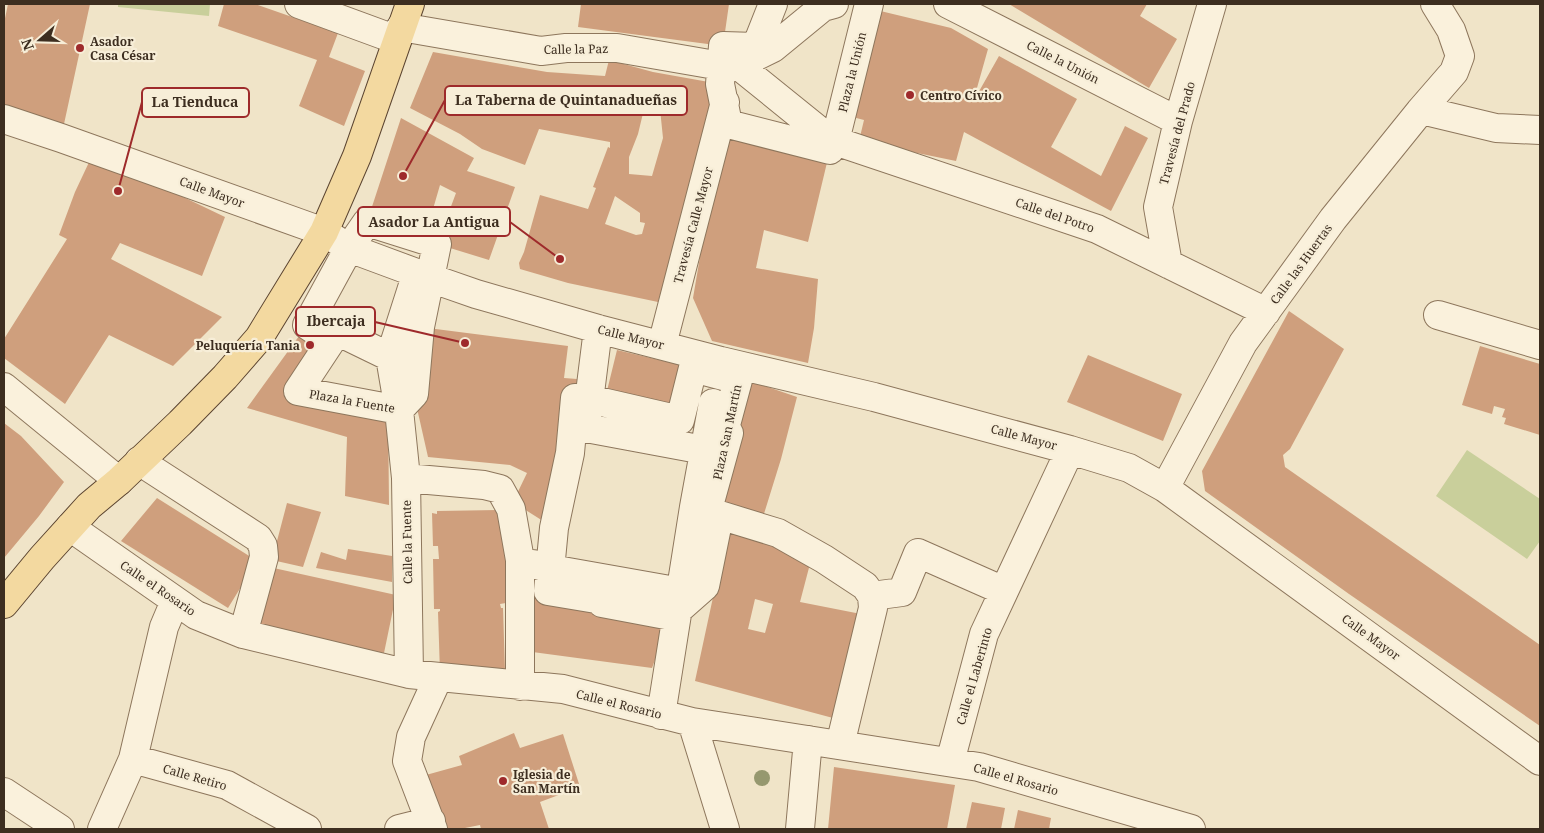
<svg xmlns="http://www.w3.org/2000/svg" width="1544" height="833" viewBox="0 0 1544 833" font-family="'Noto Serif',serif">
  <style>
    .green { fill: #c9cf9b }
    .building { fill: #cf9f7d; fill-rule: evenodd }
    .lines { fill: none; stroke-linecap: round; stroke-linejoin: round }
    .minor-casing { stroke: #8d765c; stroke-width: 30 }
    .major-casing { stroke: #5b4430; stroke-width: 30 }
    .minor { stroke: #faf1dc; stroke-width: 28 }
    .major { stroke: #f3d9a0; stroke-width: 28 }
    .tree { fill: #96986f }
    .poi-dot { fill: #9e2a2b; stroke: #f7eed8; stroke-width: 2 }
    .labels { text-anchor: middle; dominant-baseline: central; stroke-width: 4.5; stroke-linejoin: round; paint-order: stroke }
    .poi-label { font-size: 12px; font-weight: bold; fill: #3d2e20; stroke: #f7eed8; text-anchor: start }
    .street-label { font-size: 12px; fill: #3d2e20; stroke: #f7eed8 }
    .leader { fill: none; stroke: #9e2a2b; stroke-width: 2 }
    .callout-dot { fill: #9e2a2b; stroke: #f7eed8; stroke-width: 2 }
    .callout { fill: #f7eed8; stroke: #9e2a2b; stroke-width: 2 }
    .callout-label { font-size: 14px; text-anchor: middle; font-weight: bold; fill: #3d2e20 }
  </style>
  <rect width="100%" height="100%" fill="#f0e4c8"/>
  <path class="green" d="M118,4H210L209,16L118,7Z
    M1467,450L1540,499V541L1527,559L1436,496Z"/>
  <path class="building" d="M8,4H90L64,124L4,105V23Z
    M224,4H255L338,33L329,57L365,71L344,126L299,106L317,60L218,26Z
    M581,4H729L723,46L578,27Z
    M1009,4H1147L1140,16L1177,39L1149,88Z
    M868,8L951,28L988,49L973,102L999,56L1077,99L1051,147L1101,176L1125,126L1148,138L1111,211L964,132L956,161L859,141L864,120L841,114Z
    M433,52L547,72L605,76L609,60L653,72L720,84L658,302L568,283L520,269L519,263L524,252L540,195L588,209L596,188L593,187L608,147L610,148V142L539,129L525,165L482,149L460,134L410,108ZM645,105L660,109L663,138L652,176L629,174V157L638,134ZM615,196L640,213V222L645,223L642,234L636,235L605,224Z
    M401,118L474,158L467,171L515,187L489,260L437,244L456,193L440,185L424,240L367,222Z
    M728,124L830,150L808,242L764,230L756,268L818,279L814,328L808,363L712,341L693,298L700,257H698Z
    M91,158L156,184L225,217L202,276L120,243L111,259L222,317L173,366L109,335L65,404L4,358V339L67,239L59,235L75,192Z
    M1289,311L1344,349L1290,449L1283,455L1285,467L1540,645V726L1349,594L1205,491L1202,471Z
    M307,325L331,341L298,391L388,408L389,505L345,496L347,437L247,408Z
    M420,327L568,346L564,378L577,379L570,450L554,528L513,502L527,473L510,465L428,457L414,395Z
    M1480,346L1540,364V435L1504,424L1506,418L1502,417L1505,409L1494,406L1492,414L1462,405Z
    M617,350L693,368L680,420L604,403Z
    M1088,355L1182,394L1163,441L1067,402Z
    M739,377L797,397L781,459L763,517L710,502Z
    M4,423L21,436L64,482L39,516L4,558Z
    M157,498L257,561L228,608L121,541Z
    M287,503L321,512L303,567L272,560Z
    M498,510L504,514L506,603L500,604L501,608H503L505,671L440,673L438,612L440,611V609H434L433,559H439L438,546H433L432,513L437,514V511Z
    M717,527L758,536L811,560L800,602L861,614L833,718L695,681L715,588ZM755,599L773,604L765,633L748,629Z
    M348,549L392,556V582L316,568L321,552L346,560Z
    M269,567L396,595L384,653L255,626Z
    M530,588L602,600L671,616L652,668L525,651Z
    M514,733L520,748L563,734L580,787L540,802L549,829H481L480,825L460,829H441L426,775L462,765L459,756Z
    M834,767L955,785L947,829H828Z
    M972,802L1005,808L1001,829H966Z
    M1018,810L1051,818L1049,829H1014Z"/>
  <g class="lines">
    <defs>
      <path id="minor" d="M299,4L397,40
        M773,4L756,47L723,46L720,84L728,124L830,150L835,141L869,4
        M948,4L1178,121
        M401,27L541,51L566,48H617L721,66L738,65L773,48L823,7L834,4
        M738,65L822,133L835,141L1097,229L1266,312
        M1421,110L1496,128L1540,130
        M4,119L61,138L324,232L349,248L430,278L476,294L598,329L721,361L874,397L1070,450L1129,468L1165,488L1540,761
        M367,222L437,244L420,327L414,394L399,410L298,391L331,341L307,325L349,248Z
        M1168,264L1158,207L1178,121L1212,4
        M1438,315L1540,345
        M316,321L390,357
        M662,345L725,102
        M693,368L738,380L724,432L729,433L710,502L717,527L705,586L671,616L602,603V600L548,591L554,528L570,453L575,398L589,399L680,420Z
        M4,387L119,481
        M587,417L598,329
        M586,428L704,450
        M139,461L258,538L263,546L264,557L243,634
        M406,478L484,485L500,489L511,509L520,560V686
        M1165,488L1243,343L1333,219L1421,110L1454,72L1460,56L1451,30L1435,4
        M700,509L778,533L824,559L865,586L872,596L873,608L840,745
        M70,527L196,615L243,634L409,674L563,689L692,722L979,767L1191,829
        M533,564L551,569L681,592
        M872,596L902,592L918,553L1004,591
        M409,674L406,478L399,410L390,357L413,285
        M661,715L694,507L713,403
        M692,722L725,829
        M133,759L227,785L307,829
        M950,762L984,634L1070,450
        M4,792L60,829
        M102,829L133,759L164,627L175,601
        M399,829L431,821
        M433,829L407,761L411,737L438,678
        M800,829L808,740"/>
      <path id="major" d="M4,604L42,558L89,506L119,481L180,423L225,377L259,338L324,232L357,156L410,4"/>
    </defs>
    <use href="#minor" class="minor-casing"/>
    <use href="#major" class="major-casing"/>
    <use href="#minor" class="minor"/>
    <use href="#major" class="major"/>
  </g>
  <circle class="tree" cx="762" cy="778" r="8"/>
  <g class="poi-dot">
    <circle cx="80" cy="48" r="5"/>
    <circle cx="910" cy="95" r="5"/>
    <circle cx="310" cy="345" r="5"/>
    <circle cx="503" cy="781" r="5"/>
  </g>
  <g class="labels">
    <g class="poi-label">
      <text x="90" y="41">Asador<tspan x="90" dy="14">Casa César</tspan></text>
      <text x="920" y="95">Centro Cívico</text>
      <text x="300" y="345" text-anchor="end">Peluquería Tania</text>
      <text x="513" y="774">Iglesia de<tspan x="513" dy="14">San Martín</tspan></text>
    </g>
    <g class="street-label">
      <text transform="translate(576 49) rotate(-1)">Calle la Paz</text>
      <text transform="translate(1063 62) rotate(27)">Calle la Unión</text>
      <text transform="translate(852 72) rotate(-76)">Plaza la Unión</text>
      <text transform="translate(1177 133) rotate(-75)">Travesía del Prado</text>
      <text transform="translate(212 192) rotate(20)">Calle Mayor</text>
      <text transform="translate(1055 215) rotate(19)">Calle del Potro</text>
      <text transform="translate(693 225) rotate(-75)">Travesía Calle Mayor</text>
      <text transform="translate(1301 264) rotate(-54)">Calle las Huertas</text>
      <text transform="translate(631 337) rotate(14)">Calle Mayor</text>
      <text transform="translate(352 401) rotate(10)">Plaza la Fuente</text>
      <text transform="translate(727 432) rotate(-78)">Plaza San Martín</text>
      <text transform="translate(1024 437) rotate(15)">Calle Mayor</text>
      <text transform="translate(407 542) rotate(-91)">Calle la Fuente</text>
      <text transform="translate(158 588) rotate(34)">Calle el Rosario</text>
      <text transform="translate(1371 637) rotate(36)">Calle Mayor</text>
      <text transform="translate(974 676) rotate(-74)">Calle el Laberinto</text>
      <text transform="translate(619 704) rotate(14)">Calle el Rosario</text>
      <text transform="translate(195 777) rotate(16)">Calle Retiro</text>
      <text transform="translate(1016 779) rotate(16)">Calle el Rosario</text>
    </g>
  </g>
  <path class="leader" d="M403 176L445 100M118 191L142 102M560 259L510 222M465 343L375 322"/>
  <g class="callout-dot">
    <circle cx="403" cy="176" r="5"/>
    <circle cx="118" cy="191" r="5"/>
    <circle cx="560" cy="259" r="5"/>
    <circle cx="465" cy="343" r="5"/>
  </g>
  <g class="callout">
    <rect x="445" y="86" width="242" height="29" rx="5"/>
    <rect x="142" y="88" width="107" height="29" rx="5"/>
    <rect x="358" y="207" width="152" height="29" rx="5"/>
    <rect x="296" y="307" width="79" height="29" rx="5"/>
  </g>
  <g class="callout-label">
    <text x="566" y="105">La Taberna de Quintanadueñas</text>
    <text x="195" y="107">La Tienduca</text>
    <text x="434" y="227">Asador La Antigua</text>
    <text x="336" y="326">Ibercaja</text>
  </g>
  <rect width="1544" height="833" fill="none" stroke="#3d2e20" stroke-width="10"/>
  <g transform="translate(40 40) rotate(250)" stroke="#f7eed8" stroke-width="4" paint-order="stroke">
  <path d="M0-4L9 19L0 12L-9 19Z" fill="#3d2e20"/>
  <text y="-8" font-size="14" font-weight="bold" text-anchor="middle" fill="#3d2e20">N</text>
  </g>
</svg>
